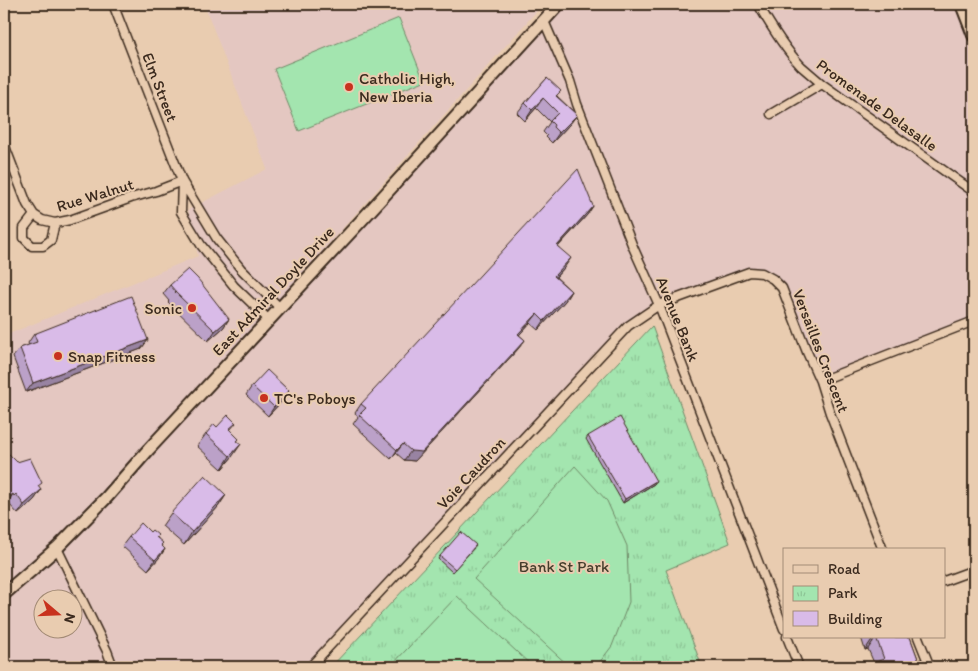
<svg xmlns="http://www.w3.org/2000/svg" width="978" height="671" viewBox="0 0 978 671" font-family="Itim,sans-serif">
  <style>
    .built { fill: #e4c7c1; fill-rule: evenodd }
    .park { fill: url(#park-tufts); stroke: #6f8866 }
    .pitch { fill: #a3e5af; stroke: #6f8866 }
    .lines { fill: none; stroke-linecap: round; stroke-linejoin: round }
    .minor-casing { stroke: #3b2a1e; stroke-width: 11 }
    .secondary-casing { stroke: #3b2a1e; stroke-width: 15 }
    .primary-casing { stroke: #3b2a1e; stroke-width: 16 }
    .minor { stroke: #e9ccb0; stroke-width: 8 }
    .secondary { stroke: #e9ccb0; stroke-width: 11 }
    .primary { stroke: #e9ccb0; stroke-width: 12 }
    .wall { fill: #bba1c8; stroke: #3b2a1e }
    .shaded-wall { fill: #9883a2; stroke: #3b2a1e }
    .building { fill: #d9bbe8; stroke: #3b2a1e }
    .poi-dot { fill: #c8321e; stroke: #e9ccb0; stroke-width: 2 }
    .labels { text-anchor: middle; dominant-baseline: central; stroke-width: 4; stroke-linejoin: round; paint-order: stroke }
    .poi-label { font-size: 16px; fill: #3b2a1e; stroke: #e9ccb0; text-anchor: start }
    .street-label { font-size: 16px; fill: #3b2a1e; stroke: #e9ccb0 }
    .park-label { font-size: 16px; fill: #453d2c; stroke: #e9ccb0 }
  </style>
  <defs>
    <pattern id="park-tufts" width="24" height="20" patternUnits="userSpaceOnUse" patternTransform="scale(1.25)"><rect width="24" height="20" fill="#a3e5af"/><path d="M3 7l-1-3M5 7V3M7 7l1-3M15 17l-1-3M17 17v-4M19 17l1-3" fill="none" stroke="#8dc596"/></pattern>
  </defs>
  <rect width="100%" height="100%" fill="#e9ccb0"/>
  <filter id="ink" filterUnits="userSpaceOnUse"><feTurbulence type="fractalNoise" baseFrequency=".02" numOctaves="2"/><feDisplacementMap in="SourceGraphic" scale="10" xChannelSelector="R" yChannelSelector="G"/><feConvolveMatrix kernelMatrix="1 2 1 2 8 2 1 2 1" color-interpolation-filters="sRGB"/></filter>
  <g filter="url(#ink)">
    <path class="built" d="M204,4H543L83,519L563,4H962L974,34V324L820,381L782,288L773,279L749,272L659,305L628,326L310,667H4V336L198,256L188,210L267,169ZM42,598H72V628H42Z"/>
    <path class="park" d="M652,326L730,543L666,570L702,667H331Z"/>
    <path class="pitch" d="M399,18L424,81L299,131L274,69Z
      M575,466L607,501L627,546L629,602L612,646L596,667H570L474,579Z
      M457,596L533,667H390Z"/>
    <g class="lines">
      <defs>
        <path id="minor" d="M113,4L182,181L217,239L241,269L280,308
          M758,4C770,25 784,48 801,66C808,72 815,78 822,84L974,192
          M544,21L570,81L577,104L633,247L659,305L784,629
          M771,114L822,84
          M4,144L27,204L34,215L42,220L55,223L70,220L131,198L156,191L182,181
          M182,181L181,212L201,245L234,286L269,320
          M34,215L24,228V238L32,246H43L51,240L55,223
          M820,381L974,321
          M57,548L107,651L113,667
          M944,581L974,570
          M787,637L799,667
          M918,637L930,667
          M310,667L628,326L659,305L749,272L762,273L773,279L782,288L807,352L820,381L830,413L883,550"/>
        <path id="secondary" d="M4,594L57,548L107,497L149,449L359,223L559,4"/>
        <path id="primary" d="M962,4L974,35"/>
      </defs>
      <use href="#minor" class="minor-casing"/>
      <use href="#secondary" class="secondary-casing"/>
      <use href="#primary" class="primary-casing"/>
      <use href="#minor" class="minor"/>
      <use href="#secondary" class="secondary"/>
      <use href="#primary" class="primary"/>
    </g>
    <path class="wall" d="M547,78L557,96L577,115L569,125L552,143L546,137L547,136L543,132L550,122L536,108L525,121L517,113L525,103Z
      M593,206L587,215L558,247L564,268L556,277L571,291L565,301L538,330L530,323L519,335L525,340L518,349L415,461L404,460L396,453L391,459L353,424L358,417L355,413L361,404Z
      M170,285L229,319L223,328L208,341L168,302L169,301L163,294Z
      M34,334L148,340L141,349L26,392L13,357L20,348L29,345L28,343Z
      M277,380L289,391L282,401L268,416L246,395L252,386Z
      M236,423L230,430L238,441L232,457L222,469L197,446L206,434L217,427Z
      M588,436L656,481L654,484L623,503L586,439Z
      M4,456L41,490L34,500L18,514L9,504L8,505L7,504L4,505Z
      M226,495L218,507L184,545L162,526L171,513Z
      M129,537H157L162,546L165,549L159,558L148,570L122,546Z
      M474,548L452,572L438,559L440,556Z
      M861,637H910L921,667L874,663L868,649L865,650Z"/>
    <path class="shaded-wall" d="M543,98L536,108L525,121L532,110Z
      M577,115L569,125L552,143L559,133Z
      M593,206L587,215L550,255L557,246Z
      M571,258L564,268L548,285L554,276Z
      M571,291L565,301L538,330L544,321Z
      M537,314L530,323L512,343L518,334Z
      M229,319L223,328L208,341L215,331Z
      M148,340L141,349L26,392L33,383Z
      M525,340L518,349L415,461L404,460L411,451Z
      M289,391L282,401L268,416L274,407Z
      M241,444L232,457L222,469L230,456Z
      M403,444L396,453L391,459L397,450Z
      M656,481L654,484L623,503L625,499Z
      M41,490L34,500L18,514L24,505Z
      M13,494L7,504L4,505L10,496Z
      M226,495L218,507L184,545L192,532Z
      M165,549L159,558L148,570L155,560Z
      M876,637L868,649L865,650L873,638Z"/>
    <path class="building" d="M547,78L561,91L556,96L577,115L559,133L553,127L554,125L550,121L558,113L543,98L532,110L525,103Z
      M578,169L593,206L557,246L571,258L554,276L571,291L544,321L537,314L518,334L525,340L422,452L411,451L403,444L397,450L359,415L366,408L361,404Z
      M188,269L198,279L229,319L215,331L175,292H176L170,285Z
      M131,296L148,340L33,383L20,348L37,342L34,334Z
      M267,370L289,391L274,407L252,386Z
      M228,415L236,423L229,429L239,439L237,441L241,444L230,456L206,434L214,424L217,427Z
      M620,417L656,481L625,499L588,436Z
      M8,453L17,462L30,458L42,483L38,486L41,490L24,505L16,494L14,496L13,494L10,496L5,491L8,488L6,486L8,484L4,480V456Z
      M205,475L226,495L192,532L171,513Z
      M141,523L150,532L152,530L158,535L156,537L163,543L161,545L165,549L155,560L129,537Z
      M461,532L476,545L455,569L440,556Z
      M873,637H910L921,667H862L884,659L876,637L873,638Z"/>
  </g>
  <g class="poi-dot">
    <circle cx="349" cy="87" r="5"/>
    <circle cx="192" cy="308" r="5"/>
    <circle cx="58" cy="356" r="5"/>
    <circle cx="264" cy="398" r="5"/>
  </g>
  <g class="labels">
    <g class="poi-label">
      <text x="359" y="78">Catholic High,<tspan x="359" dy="18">New Iberia</tspan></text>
      <text x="182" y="308" text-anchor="end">Sonic</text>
      <text x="68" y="356">Snap Fitness</text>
      <text x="274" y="398">TC's Poboys</text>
    </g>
    <g class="street-label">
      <text transform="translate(160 87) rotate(69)">Elm Street</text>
      <text transform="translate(877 105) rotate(36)">Promenade Delasalle</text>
      <text transform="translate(95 195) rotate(-17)">Rue Walnut</text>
      <text transform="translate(273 291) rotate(-47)">East Admiral Doyle Drive</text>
      <text transform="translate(678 319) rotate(68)">Avenue Bank</text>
      <text transform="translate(821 351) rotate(69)">Versailles Crescent</text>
      <text transform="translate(471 473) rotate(-47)">Voie Caudron</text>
    </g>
    <g class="park-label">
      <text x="564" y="566">Bank St Park</text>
    </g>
  </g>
  <rect width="978" height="671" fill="none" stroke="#e9ccb0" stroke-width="20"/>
  <rect x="10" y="10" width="958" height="651" fill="none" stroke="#3b2a1e" stroke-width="2" filter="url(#ink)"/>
  <rect x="783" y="548" width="162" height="90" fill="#e9ccb0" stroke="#a38b76"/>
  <rect x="793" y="565" width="25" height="8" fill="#e9ccb0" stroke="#a38b76"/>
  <text x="828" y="574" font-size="15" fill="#3b2a1e">Road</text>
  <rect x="793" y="586" width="25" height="15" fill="url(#park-tufts)" stroke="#a38b76"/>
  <text x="828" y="598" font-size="15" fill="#3b2a1e">Park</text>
  <rect x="793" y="611" width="25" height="15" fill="#d9bbe8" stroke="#a38b76"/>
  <text x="828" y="624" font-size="15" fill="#3b2a1e">Building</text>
  <g transform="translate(58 614) rotate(109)"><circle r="24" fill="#e9ccb0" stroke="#a38b76"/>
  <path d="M0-4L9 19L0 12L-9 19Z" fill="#c8321e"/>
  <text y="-8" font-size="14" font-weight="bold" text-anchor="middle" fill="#3b2a1e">N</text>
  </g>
</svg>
